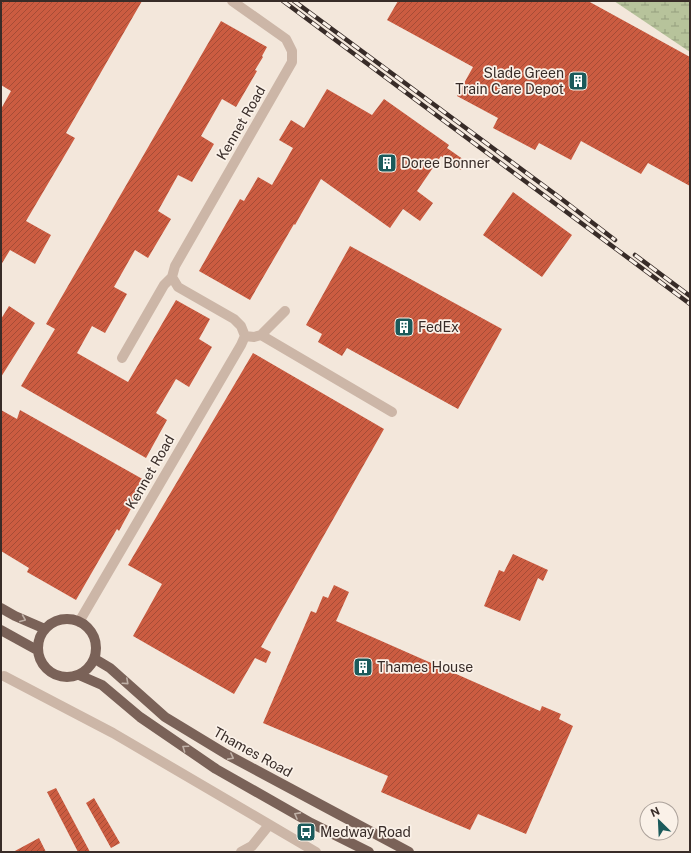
<svg xmlns="http://www.w3.org/2000/svg" width="691" height="853" viewBox="0 0 691 853" font-family="'Public Sans',sans-serif">
  <style>
    .wetland { fill: url(#wetland-marsh) }
    .building { fill: url(#building-hatch) }
    .lines { fill: none; stroke-linecap: round; stroke-linejoin: round }
    .minor { stroke: #ccb6a7; stroke-width: 10 }
    .major { stroke: #7a6258; stroke-width: 10 }
    .rail-casing { stroke: #382c28; stroke-width: 4.5 }
    .rail { stroke: #faf1e8; stroke-width: 3; stroke-dasharray: 9; stroke-linecap: butt }
    .oneway { stroke: #c0b1a7 }
    .labels { text-anchor: middle; dominant-baseline: central; stroke-width: 3.5; stroke-linejoin: round; paint-order: stroke }
    .poi-label { font-size: 14px; fill: #382c28; stroke: #faf1e8; text-anchor: start }
    .street-label { font-size: 14px; fill: #382c28; stroke: #faf1e8 }
  </style>
  <defs>
    <pattern id="wetland-marsh" width="20" height="14" patternUnits="userSpaceOnUse"><rect width="20" height="14" fill="#b7c39b"/><path d="M1 5h8M5 5V1M11 12h8M15 12V8" fill="none" stroke="#969f7e"/></pattern>
    <pattern id="building-hatch" width="6" height="6" patternUnits="userSpaceOnUse"><rect width="6" height="6" fill="#cb5c41"/><path d="M-1 1l2-2M0 6l6-6M5 7l2-2" fill="none" stroke="#a64c36"/></pattern>
  </defs>
  <rect width="100%" height="100%" fill="#f3e7db"/>
  <path class="wetland" d="M614,1H690V52Z"/>
  <path class="building" d="M1,1H142L66,133L75,138L26,221L51,235L35,264L10,250L1,265V109L11,91L1,85Z
    M398,1H588L690,57V186L648,163L641,174L581,141L571,160L539,143L535,150L493,128L498,118L457,96L473,67L387,20Z
    M221,21L267,47L262,56L263,57L255,70L257,71L236,107L222,99L201,136L214,144L192,182L178,175L158,211L171,219L148,258L135,250L114,287L127,294L105,333L92,326L77,353L128,382L176,300L210,319L199,339L212,347L189,387L176,379L156,413L167,420L146,458L21,386L55,329L46,324Z
    M327,89L372,115L384,99L449,145L447,148L467,162L461,170L441,156L417,191L433,203L420,221L403,209L390,228L321,179L295,225L294,224L250,300L199,271L240,199L244,201L258,177L272,185L293,148L279,140L291,120L304,128Z
    M513,192L572,235L542,277L483,235Z
    M350,246L502,329L458,409L347,348L342,356L318,342L322,334L306,325Z
    M9,306L35,323L1,377V319Z
    M253,353L384,429L261,647L271,652L266,663L255,658L234,694L133,636L162,584L128,565Z
    M1,410L17,419L20,410L146,481L119,531L117,529L76,600L27,572L29,568L1,551Z
    M513,554L548,570L543,581L538,578L520,621L484,606L499,570L504,572Z
    M334,585L349,592L336,621L540,711L542,706L561,714L559,719L573,726L526,834L478,814L470,830L425,811L381,792L388,776L263,723L311,611L316,613L323,596L328,598Z
    M56,788L90,852H78L47,792Z
    M94,798L120,843L111,848L86,803Z
    M39,838L46,852H13Z"/>
  <g class="lines">
    <path class="minor" d="M172,277L178,287L234,319L241,326L245,336L254,337L261,335L285,311
      M261,335L392,412
      M122,358L164,285L172,277L175,266L292,62V51L286,39L232,1
      M79,622L241,345L245,336
      M4,676L113,733L316,852
      M241,852L252,846L269,825"/>
    <path class="major" d="M1,608L15,616L45,629
      M38 648a29 29 0 1 1 58 0a29 29 0 1 1-58 0Z
      M1,630L37,650
      M95,659L110,668L165,717L226,754L409,852
      M79,675L102,685L140,717L216,769L311,823L369,852"/>
    <defs>
      <path id="rail" d="M283,1L690,304
        M294,1L559,197L615,240
        M635,255L690,296"/>
    </defs>
    <use href="#rail" class="rail-casing"/>
    <use href="#rail" class="rail"/>
  </g>
  <defs><path id="oneway-chevron" d="M-2-3.5L2.5 0L-2 3.5" fill="none" stroke-width="1.6" stroke-linecap="round" stroke-linejoin="round"/></defs>
  <g class="oneway">
    <use href="#oneway-chevron" transform="translate(23 619) rotate(23)"/>
    <use href="#oneway-chevron" transform="translate(126 682) rotate(42)"/>
    <use href="#oneway-chevron" transform="translate(185 748) rotate(-145)"/>
    <use href="#oneway-chevron" transform="translate(231 757) rotate(28)"/>
    <use href="#oneway-chevron" transform="translate(297 815) rotate(-151)"/>
  </g>
  <defs>
    <symbol id="building-square" viewBox="-11 -11 22 22"><rect x="-9" y="-9" width="18" height="18" rx="4" fill="#1b5a5b" stroke="#faf1e8"/><path d="M-4-6H4V6H1V3H-1V6H-4ZM-2.5-4.3h1.7v1.8h-1.7ZM.8-4.3h1.7v1.8H.8ZM-2.5-1h1.7V.8h-1.7ZM.8-1h1.7V.8H.8Z" fill="#fff"/></symbol>
    <symbol id="bus-square" viewBox="-11 -11 22 22"><rect x="-9" y="-9" width="18" height="18" rx="4" fill="#1b5a5b" stroke="#faf1e8"/><path d="M-5-6H5V4H4V6H2V4H-2V6H-4V4H-5ZM-3.5-4V0h7V-4ZM-3.5 1.2v1.5H-2V1.2ZM2 1.2v1.5H3.5V1.2Z" fill="#fff"/></symbol>
  </defs>
  <g fill-rule="evenodd">
    <use href="#building-square" x="567" y="70" width="22" height="22"/>
    <use href="#building-square" x="376" y="152" width="22" height="22"/>
    <use href="#building-square" x="393" y="316" width="22" height="22"/>
    <use href="#building-square" x="352" y="656" width="22" height="22"/>
    <use href="#bus-square" x="295" y="821" width="22" height="22"/>
  </g>
  <g class="labels">
    <g class="poi-label">
      <text x="564" y="73" text-anchor="end">Slade Green<tspan x="564" dy="16">Train Care Depot</tspan></text>
      <text x="401" y="163">Doree Bonner</text>
      <text x="418" y="327">FedEx</text>
      <text x="377" y="667">Thames House</text>
      <text x="320" y="832">Medway Road</text>
    </g>
    <g class="street-label">
      <text transform="translate(241 123) rotate(-60)">Kennet Road</text>
      <text transform="translate(150 472) rotate(-60)">Kennet Road</text>
      <text transform="translate(253 752) rotate(29)">Thames Road</text>
    </g>
  </g>
  <rect width="691" height="853" fill="none" stroke="#382c28" stroke-width="4"/>
  <g transform="translate(659 821) rotate(336)"><circle r="19" fill="#faf1e8" stroke="#aca29b"/>
  <path d="M0-3L7 15L0 10L-7 15Z" fill="#1b5a5b"/>
  <text y="-6" font-size="11" font-weight="bold" text-anchor="middle" fill="#382c28">N</text>
  </g>
</svg>
